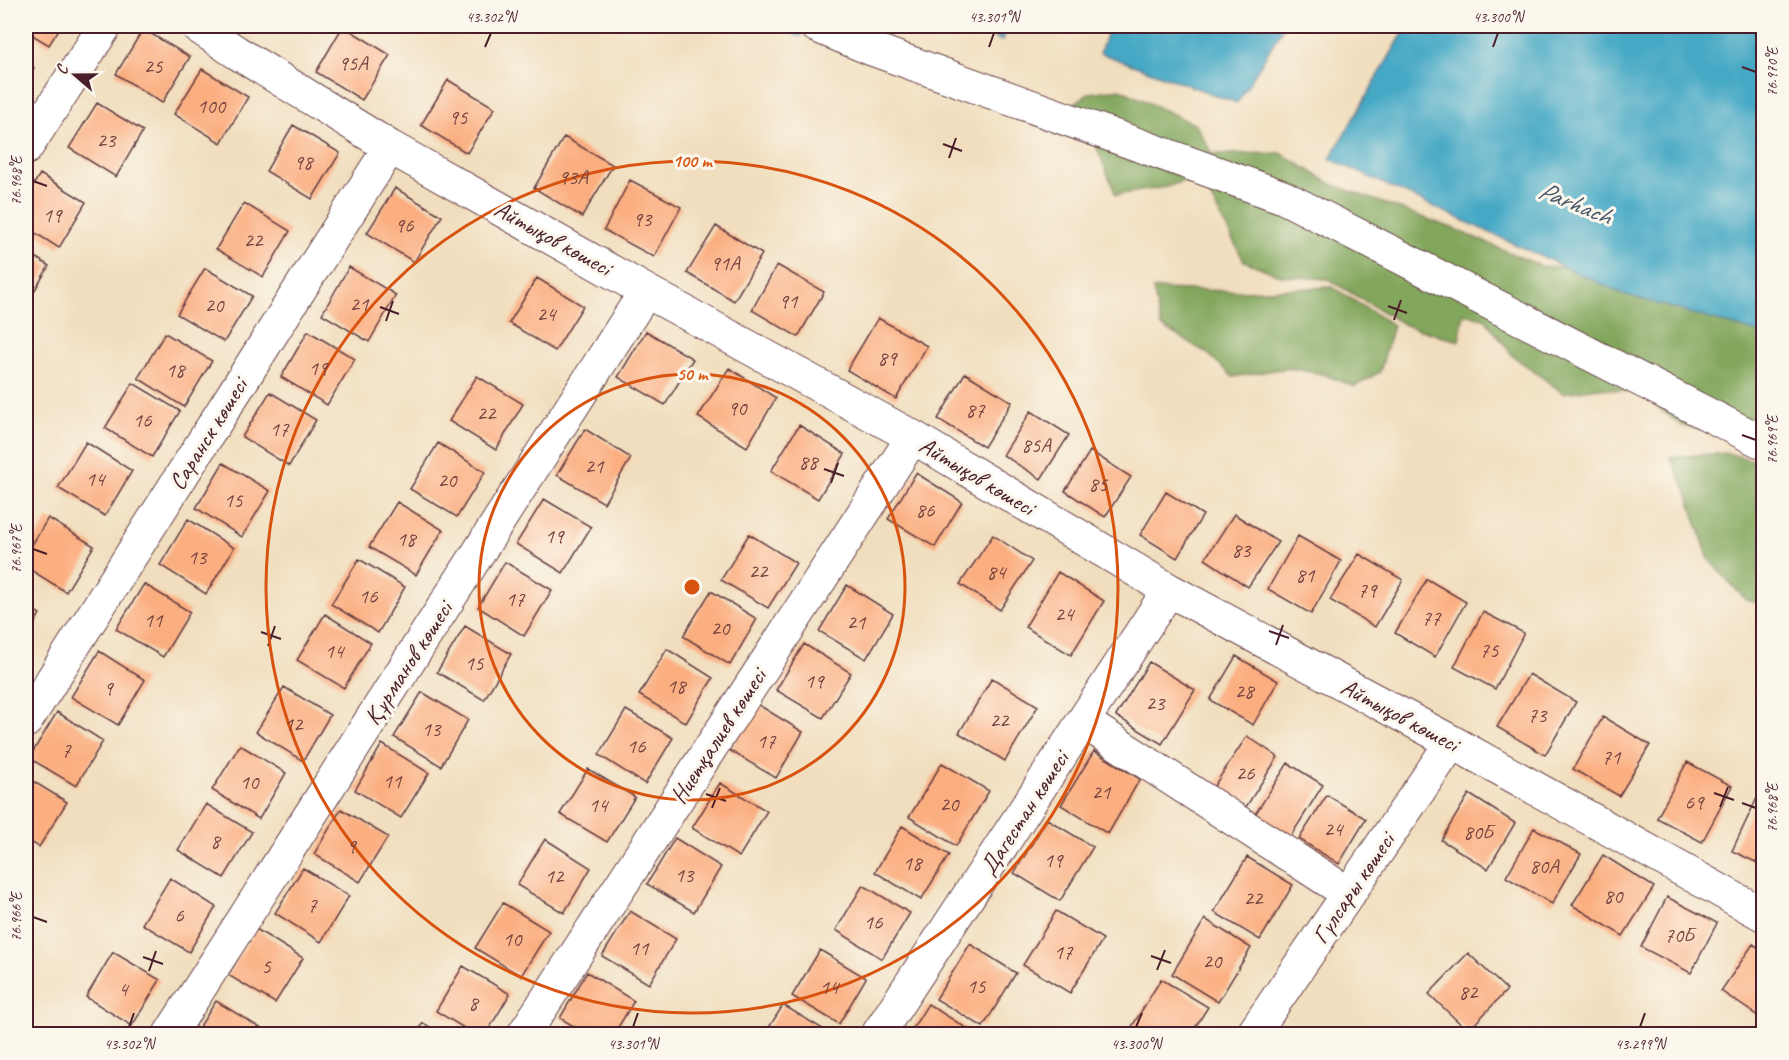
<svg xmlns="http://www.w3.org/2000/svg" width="1789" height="1060" viewBox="0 0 1789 1060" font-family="Caveat,sans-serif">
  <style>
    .forest { fill: #82a65b; stroke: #666243; stroke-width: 1.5 }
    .water { fill: #45a8c5; stroke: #486478; stroke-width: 1.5 }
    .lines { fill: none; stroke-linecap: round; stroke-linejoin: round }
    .stream { stroke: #45a8c5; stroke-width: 8 }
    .building { fill: #fbae80 }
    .minor-casing { stroke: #633c41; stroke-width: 35 }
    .minor { stroke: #fff; stroke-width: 33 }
    .ticks { fill: none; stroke: #4a1f2b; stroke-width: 2 }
    .ring { fill: none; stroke: #d8530f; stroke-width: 3 }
    .labels { text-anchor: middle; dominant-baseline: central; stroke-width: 6; stroke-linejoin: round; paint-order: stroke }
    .number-label { font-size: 21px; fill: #764340 }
    .street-label { font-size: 24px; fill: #4a1f2b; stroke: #fbf7ec }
    .water-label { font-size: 26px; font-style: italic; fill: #485669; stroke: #fbf7ec }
    .centre { fill: #d8530f; stroke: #fbf7ec; stroke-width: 3 }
    .ring-label { font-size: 18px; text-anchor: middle; font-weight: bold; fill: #d8530f; stroke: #fbf7ec; stroke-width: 6; stroke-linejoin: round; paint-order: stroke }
    .neatline { fill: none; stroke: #4a1f2b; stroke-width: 2 }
    .ticks-label { font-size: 15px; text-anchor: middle; fill: #4a1f2b }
  </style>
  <rect width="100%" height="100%" fill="#fbf7ec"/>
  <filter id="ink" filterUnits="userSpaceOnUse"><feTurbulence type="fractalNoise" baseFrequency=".0167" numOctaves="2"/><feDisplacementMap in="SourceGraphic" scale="12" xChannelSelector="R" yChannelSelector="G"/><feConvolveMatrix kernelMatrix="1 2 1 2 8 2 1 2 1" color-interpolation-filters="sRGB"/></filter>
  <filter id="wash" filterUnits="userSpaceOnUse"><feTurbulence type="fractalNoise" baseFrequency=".008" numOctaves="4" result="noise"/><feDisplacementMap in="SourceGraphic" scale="24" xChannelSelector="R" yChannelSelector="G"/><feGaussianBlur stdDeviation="1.35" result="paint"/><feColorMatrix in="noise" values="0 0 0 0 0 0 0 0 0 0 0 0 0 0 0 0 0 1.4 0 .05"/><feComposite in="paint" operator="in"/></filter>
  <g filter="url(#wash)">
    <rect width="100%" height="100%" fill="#f1debe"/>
    <path class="forest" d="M1120,89L1196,125L1212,154L1281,153L1331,184L1452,228L1541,266L1621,271L1763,321V433H1723L1682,426L1640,393L1600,388L1563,393L1513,356L1484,318L1464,314L1459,341L1405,325L1328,279L1281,276L1244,261L1199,176L1166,187L1116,195L1096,146L1071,106L1089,93Z
      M1332,287L1393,325L1380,372L1354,387L1323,374L1288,368L1233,377L1207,353L1161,326L1153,289L1242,291Z
      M1727,453L1763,463V604L1746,600L1709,560L1686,490L1670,457Z"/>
    <path class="water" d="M967,26H1008L1002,41Z
      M1109,26H1284L1237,103L1100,53Z
      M1407,26H1763V334L1623,294L1330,159Z"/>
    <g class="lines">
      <path class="stream" d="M782,26L799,33"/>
    </g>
    <g id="blocks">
      <path class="building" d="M26,26H61L49,45L26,31Z
        M343,26L390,55L362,100L316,72Z
        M143,29L190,57L162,103L116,74Z
        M26,62L34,68L26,82Z
        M202,69L248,97L221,143L174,114Z
        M448,80L495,108L467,153L421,125Z
        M97,103L143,131L116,177L69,148Z
        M293,125L340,153L312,199L266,171Z
        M564,137L613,165L582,217L534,188Z
        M40,174L86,202L59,248L26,227V197Z
        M630,180L681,207L654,257L604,230Z
        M395,188L442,216L414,262L367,233Z
        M244,203L290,231L263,277L216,249Z
        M716,226L762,254L734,301L687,273Z
        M26,251L49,266L26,305Z
        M777,265L824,292L798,337L752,310Z
        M349,267L396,295L369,342L322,314Z
        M205,268L252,296L224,342L177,314Z
        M537,278L583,306L555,351L509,323Z
        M878,318L927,346L896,399L847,370Z
        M308,331L355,359L327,405L281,377Z
        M646,331L693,359L665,405L618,377Z
        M165,333L212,361L184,407L138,378Z
        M729,368L776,398L747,447L698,417Z
        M965,373L1012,402L984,447L938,419Z
        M477,376L523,404L496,450L449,421Z
        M133,383L180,411L152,457L105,428Z
        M270,392L316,420L289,466L242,437Z
        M1031,411L1069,435L1041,479L1003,455Z
        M799,425L845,454L818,499L771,471Z
        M585,429L631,458L604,503L557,475Z
        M86,442L132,471L105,516L58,488Z
        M438,443L485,472L457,517L410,489Z
        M1090,451L1131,477L1105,517L1065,491Z
        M223,463L270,491L242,537L196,508Z
        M916,473L962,502L935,547L888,519Z
        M1166,492L1203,515L1177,558L1140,535Z
        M544,499L591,527L563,573L516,544Z
        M397,502L443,530L416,575L369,547Z
        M1234,514L1278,542L1248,587L1205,559Z
        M48,518L94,546L66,592L26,567V555Z
        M188,519L234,548L206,594L160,565Z
        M749,534L796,563L768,608L721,580Z
        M993,535L1032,561L1000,610L960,584Z
        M1298,536L1341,561L1311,614L1268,589Z
        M1359,554L1403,580L1375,627L1330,600Z
        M359,559L405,587L378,633L331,604Z
        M505,562L552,590L524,636L478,607Z
        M1058,572L1104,601L1071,655L1025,627Z
        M1427,579L1466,602L1435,657L1395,633Z
        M144,584L190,612L163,657L116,629Z
        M847,585L893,614L866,659L819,631Z
        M711,591L757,619L730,665L683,636Z
        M26,605L40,614L26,638Z
        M1483,612L1524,633L1495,689L1454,667Z
        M325,614L371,643L344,688L297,660Z
        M465,626L511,654L484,700L437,672Z
        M804,644L851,673L823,718L776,690Z
        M667,649L713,678L686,723L639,695Z
        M99,651L145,680L118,725L71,697Z
        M1236,656L1278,681L1253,725L1210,700Z
        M1149,662L1195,690L1162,744L1116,716Z
        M1529,674L1576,702L1545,755L1497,727Z
        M992,678L1038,706L1005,761L959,733Z
        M284,687L330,715L303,761L256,732Z
        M422,692L468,720L441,766L394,737Z
        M757,704L803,732L776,778L729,750Z
        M626,710L673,738L645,784L599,755Z
        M57,712L103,741L76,786L29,758Z
        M1603,717L1650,745L1619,796L1573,769Z
        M1247,736L1278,757L1244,810L1212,789Z
        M382,744L429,773L401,818L355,790Z
        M240,745L286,773L259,819L212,790Z
        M1094,751L1140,779L1108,834L1061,805Z
        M1687,762L1732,786L1702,842L1657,818Z
        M942,763L989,791L956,846L909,817Z
        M1288,763L1323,785L1289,839L1254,816Z
        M588,769L635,797L607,842L560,814Z
        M26,777L67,802L39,847L26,839Z
        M720,783L767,811L739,857L692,828Z
        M1469,794L1515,823L1488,869L1441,840Z
        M1327,795L1366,819L1339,864L1299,839Z
        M1757,798L1764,802V866L1732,851Z
        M206,804L252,832L224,878L178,850Z
        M341,809L388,837L360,882L314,854Z
        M1047,819L1093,847L1060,901L1014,873Z
        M902,826L949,855L921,900L875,872Z
        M1534,828L1581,854L1552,904L1506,877Z
        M675,838L721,867L694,912L647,884Z
        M545,839L591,868L564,913L517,885Z
        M1603,855L1654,887L1623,936L1572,905Z
        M1247,857L1293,885L1260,940L1214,912Z
        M303,868L349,896L321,942L275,913Z
        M170,878L216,907L189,952L142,924Z
        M863,885L910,913L882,959L836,930Z
        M1667,897L1717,923L1691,973L1641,947Z
        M503,903L549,931L521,976L475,948Z
        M630,911L676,939L649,984L602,956Z
        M1056,911L1103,939L1070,993L1023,965Z
        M1205,919L1251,948L1218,1002L1172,974Z
        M256,929L303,958L275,1003L228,975Z
        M970,944L1016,973L983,1027L936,999Z
        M1753,944L1764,951V1020L1721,991Z
        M820,950L866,978L839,1024L792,996Z
        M113,952L160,980L132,1026L86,997Z
        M1468,953L1507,990L1468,1031L1429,994Z
        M463,966L510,994L486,1034H474L436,1011Z
        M587,972L634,1001L614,1034H587L560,1018Z
        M1161,979L1208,1007L1191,1034H1130L1128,1033Z
        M216,1001L262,1029L259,1034H195Z
        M928,1004L974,1033L973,1034H909Z
        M783,1005L831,1034H765Z
        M423,1023L442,1034H416Z"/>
    </g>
  </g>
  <g filter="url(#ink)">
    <use href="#blocks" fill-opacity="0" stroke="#633c41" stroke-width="1.5"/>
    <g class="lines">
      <defs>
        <path id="minor" d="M197,26L236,52L390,147L646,291L913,437L1169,590L1452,742L1764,915
          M817,26L872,49L1283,197L1764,443
          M26,148L105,26
          M26,721L390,147
          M1084,722L1349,894
          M170,1034L646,291
          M524,1034L913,437
          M878,1034L1169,590
          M1253,1034L1452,742"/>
      </defs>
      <use href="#minor" class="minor-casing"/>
      <use href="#minor" class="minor"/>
    </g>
  </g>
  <path class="ticks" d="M485,47L491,33M989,47L994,33M1493,47L1498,33M1742,67L1756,72M943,144L962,151M949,158L956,138M33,181L47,186M1388,306L1407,313M380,307L399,314M1394,320L1401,300M386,321L393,301M1742,435L1756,440M824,469L844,476M831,483L838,463M33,549L47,554M1269,631L1289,638M261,632L281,639M1276,645L1283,625M268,646L275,626M1714,793L1734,800M706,794L726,801M1742,803L1756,808M1720,807L1728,787M712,808L720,788M33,917L47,922M1151,956L1171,963M143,957L163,964M1157,970L1165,950M149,971L156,951M129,1027L134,1013M633,1027L638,1013M1136,1027L1142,1013M1640,1027L1645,1013"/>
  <g class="ring">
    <circle cx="692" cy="587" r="213"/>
    <circle cx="692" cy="587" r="426"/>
  </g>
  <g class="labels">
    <g class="number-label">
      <text x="353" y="63">95А</text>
      <text x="153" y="66">25</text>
      <text x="211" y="106">100</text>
      <text x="458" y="117">95</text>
      <text x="106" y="140">23</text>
      <text x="303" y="162">98</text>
      <text x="573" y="177">93А</text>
      <text x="52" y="215">19</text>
      <text x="642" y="219">93</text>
      <text x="404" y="225">96</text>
      <text x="253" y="240">22</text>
      <text x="725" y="263">91А</text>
      <text x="788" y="301">91</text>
      <text x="359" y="304">21</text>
      <text x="214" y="305">20</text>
      <text x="546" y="314">24</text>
      <text x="887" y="358">89</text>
      <text x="318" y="368">19</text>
      <text x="175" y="370">18</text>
      <text x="737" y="408">90</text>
      <text x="975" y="410">87</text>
      <text x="486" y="413">22</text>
      <text x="142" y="420">16</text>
      <text x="279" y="429">17</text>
      <text x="1036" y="445">85А</text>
      <text x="808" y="462">88</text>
      <text x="594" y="466">21</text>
      <text x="95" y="479">14</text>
      <text x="447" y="480">20</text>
      <text x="1098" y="484">85</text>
      <text x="233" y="500">15</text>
      <text x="925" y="510">86</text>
      <text x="554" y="536">19</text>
      <text x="406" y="539">18</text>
      <text x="1241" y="550">83</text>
      <text x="197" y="557">13</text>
      <text x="758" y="571">22</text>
      <text x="996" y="572">84</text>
      <text x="1305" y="575">81</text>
      <text x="1367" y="590">79</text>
      <text x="368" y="596">16</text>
      <text x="515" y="599">17</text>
      <text x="1064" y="614">24</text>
      <text x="1431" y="618">77</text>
      <text x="153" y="620">11</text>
      <text x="856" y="622">21</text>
      <text x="720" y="628">20</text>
      <text x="1489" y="650">75</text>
      <text x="334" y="651">14</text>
      <text x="474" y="663">15</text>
      <text x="814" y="681">19</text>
      <text x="676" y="686">18</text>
      <text x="108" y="688">9</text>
      <text x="1244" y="691">28</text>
      <text x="1155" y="703">23</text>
      <text x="1537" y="715">73</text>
      <text x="999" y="720">22</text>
      <text x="293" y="724">12</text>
      <text x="431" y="729">13</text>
      <text x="766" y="741">17</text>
      <text x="636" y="746">16</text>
      <text x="66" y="750">7</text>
      <text x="1611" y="757">71</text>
      <text x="1245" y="773">26</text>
      <text x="392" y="781">11</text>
      <text x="249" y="782">10</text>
      <text x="1101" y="792">21</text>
      <text x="1694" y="802">69</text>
      <text x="949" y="804">20</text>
      <text x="598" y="805">14</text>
      <text x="1333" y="829">24</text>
      <text x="1478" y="832">80Б</text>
      <text x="215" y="841">8</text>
      <text x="351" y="846">9</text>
      <text x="1053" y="860">19</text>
      <text x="912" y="863">18</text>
      <text x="1544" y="866">80А</text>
      <text x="684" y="875">13</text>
      <text x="554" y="876">12</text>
      <text x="1613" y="896">80</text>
      <text x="1253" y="898">22</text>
      <text x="312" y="905">7</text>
      <text x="179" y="915">6</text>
      <text x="873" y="922">16</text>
      <text x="1679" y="935">70Б</text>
      <text x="512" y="939">10</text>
      <text x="639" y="948">11</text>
      <text x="1063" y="952">17</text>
      <text x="1212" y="961">20</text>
      <text x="266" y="966">5</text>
      <text x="976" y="986">15</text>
      <text x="829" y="987">14</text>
      <text x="123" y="989">4</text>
      <text x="1468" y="992">82</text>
      <text x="473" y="1003">8</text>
    </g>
    <g class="street-label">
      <text transform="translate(553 238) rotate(29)">Айтықов көшесі</text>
      <text transform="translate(208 434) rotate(-58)">Саранск көшесі</text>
      <text transform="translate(977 476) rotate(31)">Айтықов көшесі</text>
      <text transform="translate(408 663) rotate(-57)">Құрманов көшесі</text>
      <text transform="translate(1400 715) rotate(28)">Айтықов көшесі</text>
      <text transform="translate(718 736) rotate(-57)">Ниетқалиев көшесі</text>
      <text transform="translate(1024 813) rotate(-57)">Дагестан көшесі</text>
      <text transform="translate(1353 888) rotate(-56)">Гүлсары көшесі</text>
    </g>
    <g class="water-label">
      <text transform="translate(1575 203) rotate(22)">Parhach</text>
    </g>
  </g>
  <circle cx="692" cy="587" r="9" class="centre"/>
  <g class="ring-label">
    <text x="692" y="167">100 m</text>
    <text x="692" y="380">50 m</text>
  </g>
  <rect width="1789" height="1060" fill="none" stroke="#fbf7ec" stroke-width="66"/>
  <g transform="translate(75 75) rotate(290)" stroke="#fbf7ec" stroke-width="4.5" paint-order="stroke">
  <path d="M0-4.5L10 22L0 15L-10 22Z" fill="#4a1f2b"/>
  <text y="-9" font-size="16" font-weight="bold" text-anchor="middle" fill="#4a1f2b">С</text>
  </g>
  <rect x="33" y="33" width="1723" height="994" class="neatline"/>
  <g class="ticks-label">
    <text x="491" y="22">43.302°N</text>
    <text x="994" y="22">43.301°N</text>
    <text x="1498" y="22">43.300°N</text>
    <text transform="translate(1772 72) rotate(-90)" y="5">76.970°E</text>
    <text transform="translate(16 181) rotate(-90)" y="5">76.968°E</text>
    <text transform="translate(1772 440) rotate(-90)" y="5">76.969°E</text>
    <text transform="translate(16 549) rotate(-90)" y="5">76.967°E</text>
    <text transform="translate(1772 808) rotate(-90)" y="5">76.968°E</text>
    <text transform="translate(16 917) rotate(-90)" y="5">76.966°E</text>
    <text x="129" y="1049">43.302°N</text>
    <text x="633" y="1049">43.301°N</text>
    <text x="1136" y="1049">43.300°N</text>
    <text x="1640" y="1049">43.299°N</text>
  </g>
</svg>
